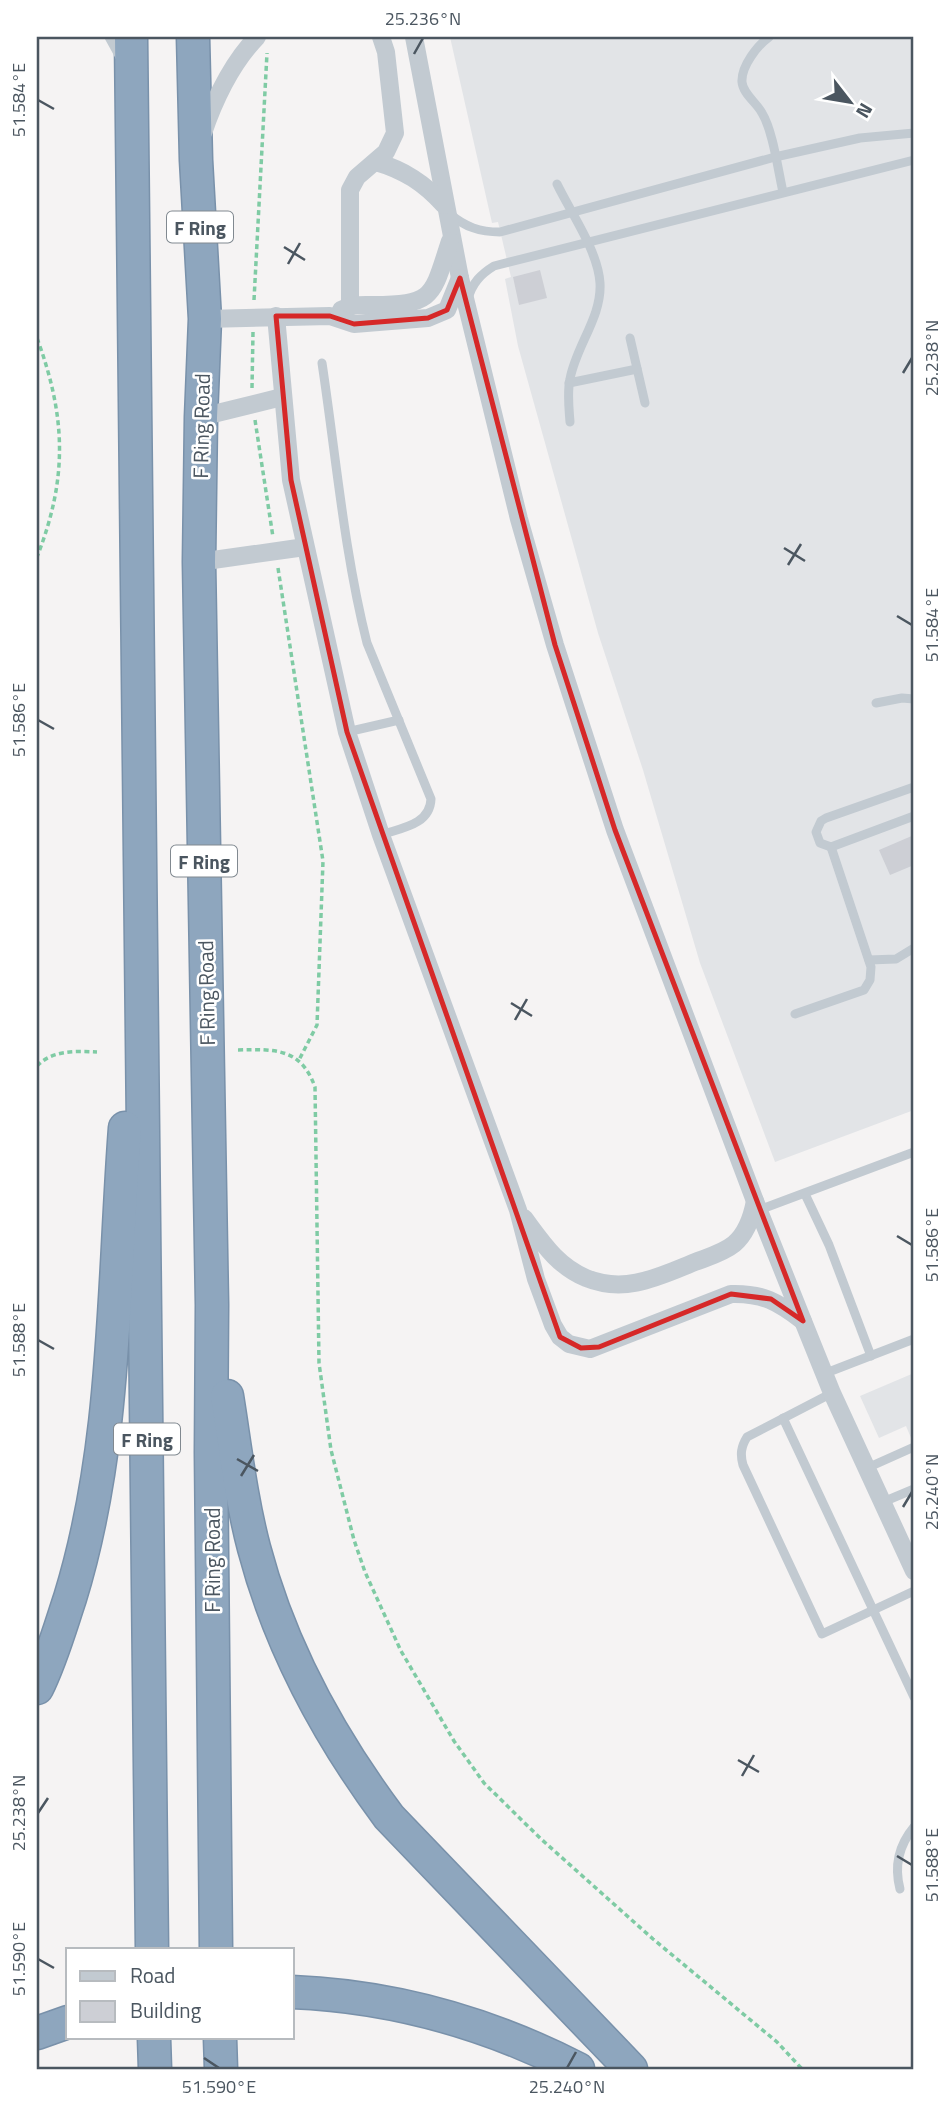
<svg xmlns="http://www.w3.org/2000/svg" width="951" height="2106" font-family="'Titillium Web',sans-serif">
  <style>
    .airport { fill: #e2e4e7 }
    .building { fill: #cdcfd5 }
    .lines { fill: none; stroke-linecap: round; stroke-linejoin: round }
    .highway-casing { stroke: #7991aa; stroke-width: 35 }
    .path { stroke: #7fcba4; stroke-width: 3.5; stroke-dasharray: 5 3.5; stroke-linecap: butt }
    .lane { stroke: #c2cad1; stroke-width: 9 }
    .street { stroke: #c2cad1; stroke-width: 18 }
    .highway { stroke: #8ea6be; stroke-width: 32 }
    .marked { fill: none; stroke: #d62828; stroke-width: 5; stroke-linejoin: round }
    .ticks { fill: none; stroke: #4b5660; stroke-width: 2.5 }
    .labels { text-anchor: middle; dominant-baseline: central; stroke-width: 5; stroke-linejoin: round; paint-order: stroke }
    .shield { fill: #fff; stroke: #818990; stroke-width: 2 }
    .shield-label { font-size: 19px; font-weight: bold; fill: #4b5660 }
    .street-label { font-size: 21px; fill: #4b5660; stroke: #fff }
    .neatline { fill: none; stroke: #4b5660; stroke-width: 2.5 }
    .ticks-label { font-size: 18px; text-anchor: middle; fill: #4b5660 }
  </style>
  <rect width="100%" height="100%" fill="#f5f3f3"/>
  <!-- airport -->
  <g class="airport">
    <polygon points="450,37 914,37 914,1110 775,1162 700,963 643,770 598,633 518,346 505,279 511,277 498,222 492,223"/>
    <polygon points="914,1373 914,1445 906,1426 879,1438 860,1396"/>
  </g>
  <!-- building -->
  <g class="building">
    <polygon points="540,270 547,298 519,305 513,277"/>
    <polygon points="914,835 914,865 890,875 879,850"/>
  </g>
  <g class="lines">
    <!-- highway casing -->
    <g class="highway-casing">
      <g id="highway">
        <polyline points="131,37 152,1950"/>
        <polyline points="193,37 196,160 205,319 201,417 199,562 212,1305 211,1452 216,1950"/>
        <path d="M227 1396C235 1446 241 1499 254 1548 280 1647 328 1735 389 1817L631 2069"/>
        <path d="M37 1688C51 1660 60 1628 70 1598 117 1446 113 1285 125 1128"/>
        <path d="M292 1992C392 1996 490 2024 578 2069"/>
        <polyline points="37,2033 68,2022"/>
        <polyline points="154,2038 155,2069"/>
        <polyline points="220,2038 221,2069"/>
      </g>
    </g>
    <!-- path -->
    <g class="path">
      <polyline points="254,300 267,53"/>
      <path d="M37 338C66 417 68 478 37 557"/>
      <polyline points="252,388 253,332"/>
      <polyline points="255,420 273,537"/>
      <polyline points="278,568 323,861 317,1025 299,1060"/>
      <path d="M238 1050C275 1049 301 1048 315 1087L319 1363 331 1450 354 1540 365 1572 401 1651 454 1741 484 1783 541 1839 653 1939 777 2042 802 2069"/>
      <path d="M37 1066C52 1050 76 1051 97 1052"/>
    </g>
    <!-- lane -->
    <g class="lane">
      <polyline points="109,37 120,57"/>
      <path d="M769 37C758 45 741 66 742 82 743 94 757 103 762 113 773 131 778 170 783 192"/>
      <path d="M557 184C571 213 598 251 600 283 602 317 576 346 570 379 567 393 569 408 570 422"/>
      <path d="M450 214C465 227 480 232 500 232L775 157 860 138 914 133"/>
      <path d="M468 299C472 283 481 274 494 266L914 160"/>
      <polyline points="630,338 645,403"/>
      <path d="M322 363C336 456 344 552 367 643L431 799C430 825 401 828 381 835"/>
      <polyline points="569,383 637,369"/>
      <polyline points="876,703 902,698 914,699"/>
      <polyline points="347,732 399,720"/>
      <polyline points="914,787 826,818 821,821 816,832 820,843 831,847 914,816"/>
      <polyline points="869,960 896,959 914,948"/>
      <polyline points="795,1014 864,990 870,980 871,967 831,847"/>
      <polyline points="805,1194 829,1245 871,1356"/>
      <polyline points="759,1210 914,1152"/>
      <polyline points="826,1373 914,1339"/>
      <path d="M832 1393 747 1437C741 1447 740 1454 743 1465L822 1634 914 1591"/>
      <polyline points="783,1418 914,1697"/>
      <polyline points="867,1468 914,1447"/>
      <polyline points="883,1502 914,1489"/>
      <path d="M900 1889C894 1866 899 1845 914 1827"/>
    </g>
    <!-- street -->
    <g class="street">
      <polyline points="414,37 460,278 519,519 555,645 615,830 755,1201 803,1321 832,1393 914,1571"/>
      <path d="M203 133C215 98 232 63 257 37"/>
      <path d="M376 162C404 170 424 183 444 205"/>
      <polyline points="350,305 350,190 357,177 386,152 395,133 386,52 381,37"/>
      <path d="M341 310C352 304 360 305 373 305 435 305 432 296 450 241"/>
      <path d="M276 316 291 480 347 732 381 835 518 1210 536 1279 553 1325 560 1337 569 1344 590 1349 731 1294C763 1293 778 1302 803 1321"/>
      <polyline points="205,319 330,316 354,324 428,318 447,310 460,278"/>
      <polyline points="201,417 282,397"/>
      <polyline points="199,562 305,547"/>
      <path d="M524 1218C542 1242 557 1266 586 1278 625 1294 658 1277 695 1262 708 1257 723 1253 734 1244 747 1233 752 1217 755 1201"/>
    </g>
    <!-- highway -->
    <use href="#highway" class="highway"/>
  </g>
  <!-- marked area -->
  <path class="marked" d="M460 278 555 645 615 830 803 1321 771 1299 731 1294 599 1347 581 1348 560 1337 347 732 291 480 276 316H330L354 324 428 318 447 310Z"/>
  <!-- ticks -->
  <path class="ticks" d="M414 54 423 38M38 100 54 109M284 247 305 260M288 264 300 243M903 373 912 358M784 548 805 561M788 565 801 544M897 616 912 625M38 720 54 729M511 1003 532 1016M515 1020 527 999M897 1236 912 1245M38 1340 54 1349M237 1459 258 1471M241 1476 254 1455M903 1507 912 1492M738 1760 759 1772M742 1776 754 1755M38 1813 48 1798M897 1856 912 1865M38 1959 54 1968M204 2058 219 2068M567 2068 576 2052"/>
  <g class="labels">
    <!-- shield labels -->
    <g class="shield">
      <rect x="167" y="211.5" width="66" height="31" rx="5"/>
      <rect x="171" y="845.5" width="66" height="31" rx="5"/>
      <rect x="114" y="1423.5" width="66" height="31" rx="5"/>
    </g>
    <g class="shield-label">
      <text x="200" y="227">F Ring</text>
      <text x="204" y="861">F Ring</text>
      <text x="147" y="1439">F Ring</text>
    </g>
    <!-- street labels -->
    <g class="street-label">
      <text transform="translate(201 426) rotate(-89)">F Ring Road</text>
      <text transform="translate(206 993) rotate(-91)">F Ring Road</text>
      <text transform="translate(212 1560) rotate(-90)">F Ring Road</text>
    </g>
  </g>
  <!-- border -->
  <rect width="951" height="2106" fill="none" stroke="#ffffff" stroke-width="77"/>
  <!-- legend -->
  <rect x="66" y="1948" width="228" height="91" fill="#ffffff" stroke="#b7bbbf" stroke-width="2"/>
  <rect x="80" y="1971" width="35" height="10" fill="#c2cad1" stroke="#b7bbbf" stroke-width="2"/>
  <text x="130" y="1983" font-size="21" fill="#4b5660">Road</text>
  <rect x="80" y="2001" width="35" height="21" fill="#cdcfd5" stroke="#b7bbbf" stroke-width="2"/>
  <text x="130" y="2018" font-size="21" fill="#4b5660">Building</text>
  <!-- north arrow -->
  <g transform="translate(850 102) rotate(121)" stroke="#ffffff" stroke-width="5" paint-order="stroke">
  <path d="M0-5L12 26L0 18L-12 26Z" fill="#4b5660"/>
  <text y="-10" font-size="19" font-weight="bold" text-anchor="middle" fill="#4b5660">N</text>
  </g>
  <rect x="38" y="38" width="874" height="2030" class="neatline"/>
  <g class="ticks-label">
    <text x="423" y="25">25.236°N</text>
    <text transform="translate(19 100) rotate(-90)" y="6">51.584°E</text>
    <text transform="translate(932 358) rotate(-90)" y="6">25.238°N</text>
    <text transform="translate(932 625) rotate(-90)" y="6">51.584°E</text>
    <text transform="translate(19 720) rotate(-90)" y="6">51.586°E</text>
    <text transform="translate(932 1245) rotate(-90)" y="6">51.586°E</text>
    <text transform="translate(19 1340) rotate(-90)" y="6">51.588°E</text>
    <text transform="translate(932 1492) rotate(-90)" y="6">25.240°N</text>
    <text transform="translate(19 1813) rotate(-90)" y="6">25.238°N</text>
    <text transform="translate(932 1865) rotate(-90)" y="6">51.588°E</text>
    <text transform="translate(19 1959) rotate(-90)" y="6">51.590°E</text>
    <text x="219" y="2093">51.590°E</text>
    <text x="567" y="2093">25.240°N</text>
  </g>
</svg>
